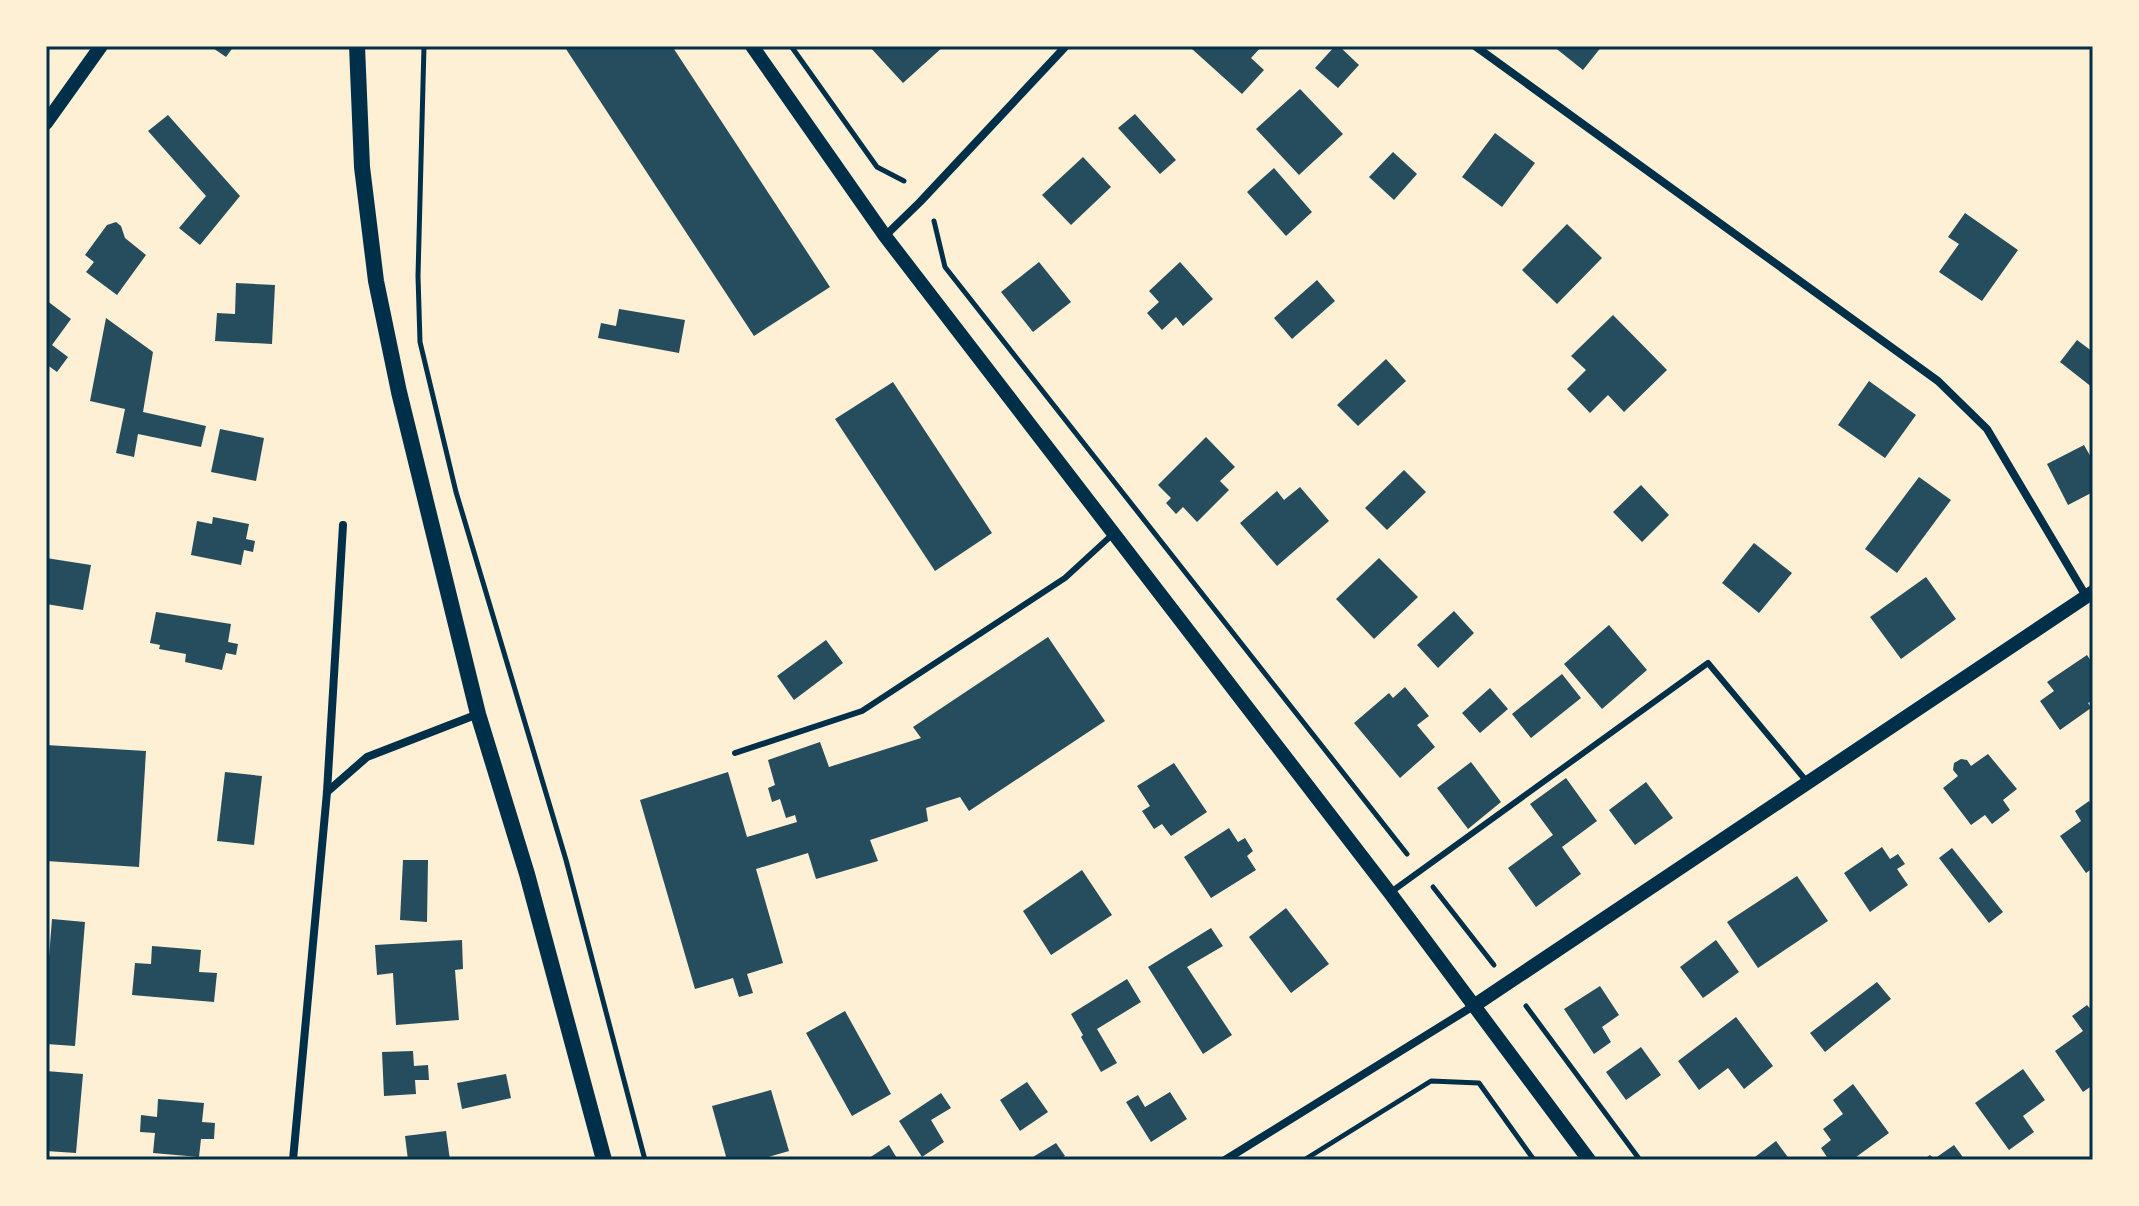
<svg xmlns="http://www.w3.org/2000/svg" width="2139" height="1206" font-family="Mulish,sans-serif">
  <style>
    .building { fill: #264d5e }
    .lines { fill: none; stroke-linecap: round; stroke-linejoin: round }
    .path { stroke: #003049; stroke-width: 5 }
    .service { stroke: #003049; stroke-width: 6 }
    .minor { stroke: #003049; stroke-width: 8 }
    .tertiary { stroke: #003049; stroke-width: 14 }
    .secondary { stroke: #003049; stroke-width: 16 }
    .neatline { fill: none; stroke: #003049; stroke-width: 3 }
  </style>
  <rect width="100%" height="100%" fill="#fdf0d5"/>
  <!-- building -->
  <g class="building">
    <polygon points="210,46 234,46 226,57"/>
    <polygon points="564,46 672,46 830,287 754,336"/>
    <polygon points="869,46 944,46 903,83"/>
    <polygon points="1194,46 1262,46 1251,58 1264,70 1242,94 1192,49"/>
    <polygon points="1335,46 1339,46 1359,65 1338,88 1315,68"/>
    <polygon points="1553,46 1602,46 1583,70"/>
    <polygon points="1300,89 1343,134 1299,175 1256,129"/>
    <polygon points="1135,114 1176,160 1160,174 1118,128"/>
    <polygon points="168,115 240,196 200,245 179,228 206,196 148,131"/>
    <polygon points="1495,133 1535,163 1502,207 1462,177"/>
    <polygon points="1393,152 1417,174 1394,200 1369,177"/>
    <polygon points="1083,157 1111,187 1071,225 1042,195"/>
    <polygon points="1274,168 1312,212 1286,236 1247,192"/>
    <polygon points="1965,213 2018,250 1982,301 1939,272 1959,244 1948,237"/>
    <polygon points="116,222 121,226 125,238 146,255 117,295 86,272 94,262 85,255 107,225"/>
    <polygon points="1567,224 1602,258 1557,304 1522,270"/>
    <polygon points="1039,262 1071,302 1033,332 1001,292"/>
    <polygon points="1180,262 1213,299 1183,326 1176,317 1162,330 1147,313 1159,302 1149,291"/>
    <polygon points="1317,280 1335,301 1292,339 1274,318"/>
    <polygon points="236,283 275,285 272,344 215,341 217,313 235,314"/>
    <polygon points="46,300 71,319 52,345 68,357 57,372 46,364"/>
    <polygon points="619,309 685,320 679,353 598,338 601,323 616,326"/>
    <polygon points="1613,315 1667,370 1624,412 1608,395 1590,413 1567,389 1586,370 1571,356"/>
    <polygon points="106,318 153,352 143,412 206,426 201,447 138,434 134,457 116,453 125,409 90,401"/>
    <polygon points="2077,340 2093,352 2093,388 2060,362"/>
    <polygon points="1386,359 1406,381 1358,426 1337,405"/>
    <polygon points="1869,381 1916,415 1885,458 1838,425"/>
    <polygon points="893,382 992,533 935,571 835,419"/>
    <polygon points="220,429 264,438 256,481 211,472"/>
    <polygon points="1206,437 1235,467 1220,481 1229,490 1197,522 1183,507 1176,514 1166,503 1171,498 1158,485"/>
    <polygon points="2084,445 2093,461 2093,492 2068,505 2047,464"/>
    <polygon points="1404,470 1426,492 1387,530 1365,508"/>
    <polygon points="1919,477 1951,500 1897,573 1865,549"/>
    <polygon points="1641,485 1669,515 1642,542 1613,512"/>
    <polygon points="1300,487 1329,521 1277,566 1240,523 1277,491 1284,500"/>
    <polygon points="213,517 249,524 246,539 255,541 253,552 244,550 241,565 191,555 197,521 212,524"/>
    <polygon points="1754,543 1792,573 1759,613 1722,583"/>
    <polygon points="46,558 91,565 83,610 46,604"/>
    <polygon points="1379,558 1418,597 1374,639 1336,599"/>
    <polygon points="1926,577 1956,619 1901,659 1870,617"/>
    <polygon points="1454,611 1474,633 1438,668 1417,645"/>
    <polygon points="156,612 231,624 228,642 238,644 236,655 226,653 222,670 185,662 186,654 159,649 160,645 150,643"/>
    <polygon points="1609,625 1647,670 1602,709 1564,664"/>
    <polygon points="1048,637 1105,721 969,811 960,797 926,808 928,821 870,840 878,861 816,879 808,853 756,869 783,963 747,974 753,993 739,997 733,978 695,989 640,800 728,772 747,837 797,822 795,815 786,818 780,799 772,802 768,788 775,785 768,760 820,742 829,767 921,738 913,727"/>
    <polygon points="826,640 843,663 794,700 777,676"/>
    <polygon points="2087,655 2093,664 2093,700 2088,703 2091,708 2060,730 2040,701 2054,691 2047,682"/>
    <polygon points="1562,674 1581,698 1531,738 1512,714"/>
    <polygon points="1405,687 1429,716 1417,725 1435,747 1400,778 1354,723 1389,693 1393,698"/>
    <polygon points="1490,688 1508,709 1480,733 1462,713"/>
    <polygon points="46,745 146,751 139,867 46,861"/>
    <polygon points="1988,754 2017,789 2003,800 2010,810 1992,824 1985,815 1971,825 1943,788 1958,776 1953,770 1954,763 1961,759 1967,760 1971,766"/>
    <polygon points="1471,762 1501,802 1468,829 1437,788"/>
    <polygon points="1174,763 1207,812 1171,836 1162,824 1154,829 1142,811 1150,806 1137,786"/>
    <polygon points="225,772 262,776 254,845 217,841"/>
    <polygon points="1566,778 1597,821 1562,847 1581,874 1536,907 1508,868 1553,835 1530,804"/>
    <polygon points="1646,782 1673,818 1635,845 1609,810"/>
    <polygon points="2089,801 2093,807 2093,868 2086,873 2060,836 2081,821 2075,811"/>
    <polygon points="1229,828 1238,842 1245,838 1253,851 1247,856 1256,870 1211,898 1184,857"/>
    <polygon points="1882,847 1890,859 1898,854 1905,864 1897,869 1908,885 1870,912 1844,873"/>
    <polygon points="1952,848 2003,912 1989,923 1939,858"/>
    <polygon points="403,860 428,860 427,922 400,920"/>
    <polygon points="1082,870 1112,915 1051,955 1023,911"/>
    <polygon points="1797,876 1828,921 1758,968 1727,922"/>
    <polygon points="1286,908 1329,964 1291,993 1249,937"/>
    <polygon points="52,919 85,922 75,1046 46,1044 46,995"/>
    <polygon points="1211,928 1223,946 1187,967 1232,1035 1203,1054 1148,967"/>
    <polygon points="462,940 463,969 455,970 459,1020 396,1025 393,973 377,975 375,945"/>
    <polygon points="1716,940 1739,972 1703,998 1680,967"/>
    <polygon points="152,946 201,950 199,972 217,973 214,1002 132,995 135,963 151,964"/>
    <polygon points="1127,979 1141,1002 1097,1029 1117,1063 1101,1072 1081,1037 1083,1035 1071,1014"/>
    <polygon points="1877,982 1891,999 1825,1052 1810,1033"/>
    <polygon points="1600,986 1619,1015 1602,1027 1611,1042 1594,1054 1564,1009"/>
    <polygon points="2087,1005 2093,1012 2093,1085 2083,1092 2055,1051 2083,1031 2072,1016"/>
    <polygon points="845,1011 891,1094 852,1116 806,1033"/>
    <polygon points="1736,1017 1773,1066 1744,1089 1728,1068 1699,1090 1678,1061"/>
    <polygon points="1641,1047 1661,1075 1626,1100 1606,1072"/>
    <polygon points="413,1051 414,1066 428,1065 429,1080 415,1080 416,1094 384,1096 382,1052"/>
    <polygon points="2023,1069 2045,1100 2023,1116 2034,1132 2009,1150 1975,1103"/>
    <polygon points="46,1071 83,1074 76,1153 46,1151"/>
    <polygon points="506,1074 511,1098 462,1109 457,1083"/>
    <polygon points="1027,1082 1048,1112 1020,1131 1000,1100"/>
    <polygon points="1853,1084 1889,1133 1852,1160 1829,1160 1821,1148 1831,1140 1823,1129 1843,1114 1833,1100"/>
    <polygon points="771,1090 789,1151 758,1160 727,1160 712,1106"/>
    <polygon points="1170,1092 1187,1119 1151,1142 1126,1102 1138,1095 1145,1107"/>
    <polygon points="941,1093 951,1108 931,1120 944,1142 922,1157 899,1121"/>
    <polygon points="158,1099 204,1103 202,1122 215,1123 214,1139 201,1139 199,1157 153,1153 155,1133 140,1132 141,1115 157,1117"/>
    <polygon points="446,1131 450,1160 408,1160 405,1136"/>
    <polygon points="1776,1141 1790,1160 1751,1160"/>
    <polygon points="1056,1143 1065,1156 1059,1160 1028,1160"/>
    <polygon points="889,1145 898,1160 866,1160"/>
    <polygon points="1954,1145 1965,1160 1923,1160 1930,1155 1934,1159"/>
  </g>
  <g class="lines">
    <!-- path -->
    <g class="path">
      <polyline points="424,46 418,276 420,342 456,492 566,860 645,1160"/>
      <polyline points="791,46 877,167 904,181"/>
      <polyline points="934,221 945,267 1407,854"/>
      <polyline points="1433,887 1494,965"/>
      <polyline points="1526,1006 1640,1160"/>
      <polyline points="1304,1160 1431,1081 1479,1083 1534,1160"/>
    </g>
    <!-- service -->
    <g class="service">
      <polyline points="735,753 862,711 1065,578 1113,534"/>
      <polyline points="1391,892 1708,663 1808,783"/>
    </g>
    <!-- minor -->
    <g class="minor">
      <polyline points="1475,46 1938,381 1987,429 2086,596"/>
      <polyline points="885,236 920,202 1066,46"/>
      <polyline points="327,792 367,757 478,714"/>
      <polyline points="293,1160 327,792 343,525"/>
      <polyline points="1225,1160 1475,1005"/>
    </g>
    <!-- tertiary -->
    <g class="tertiary">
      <polyline points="752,46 885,236 1390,893 1589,1160"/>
      <polyline points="46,123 101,46"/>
      <polyline points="1475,1005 2093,592"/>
    </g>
    <!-- secondary -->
    <polyline class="secondary" points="357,46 362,167 376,281 399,392 478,714 527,874 604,1160"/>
  </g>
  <!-- border -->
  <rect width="2139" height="1206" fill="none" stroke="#fdf0d5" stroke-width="96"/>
  <rect x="48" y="48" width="2043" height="1110" class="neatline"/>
</svg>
